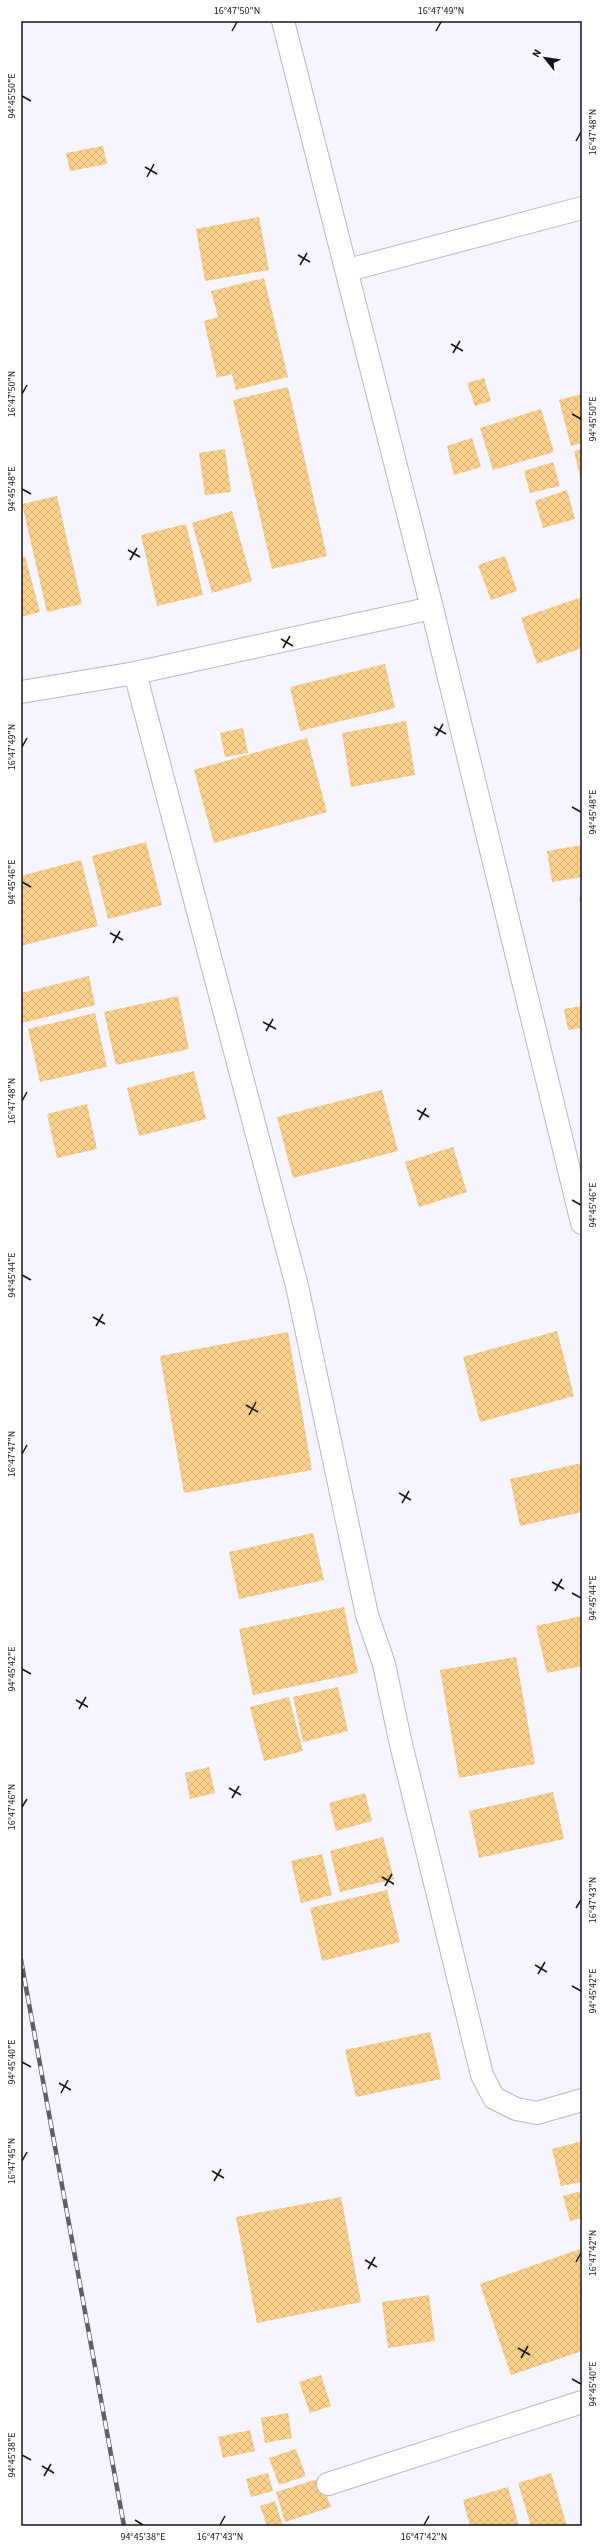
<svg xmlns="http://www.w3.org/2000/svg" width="603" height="2547" font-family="'Source Sans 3',sans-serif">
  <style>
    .building { fill: url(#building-cross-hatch) }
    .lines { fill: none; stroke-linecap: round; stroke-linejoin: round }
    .minor-casing { stroke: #b9b6c9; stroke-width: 24 }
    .minor { stroke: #fff; stroke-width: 22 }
    .rail-casing { stroke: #605e66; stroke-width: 4.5 }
    .rail { stroke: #fff; stroke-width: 3; stroke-dasharray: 9; stroke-linecap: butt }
    .ticks { fill: none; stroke: #14131a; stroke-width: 1.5 }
    .neatline { fill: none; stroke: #14131a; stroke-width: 1.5 }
    .ticks-label { font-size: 10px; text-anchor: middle; fill: #14131a }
  </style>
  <defs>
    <pattern id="building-cross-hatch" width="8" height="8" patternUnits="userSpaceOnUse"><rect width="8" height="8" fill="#f9d08c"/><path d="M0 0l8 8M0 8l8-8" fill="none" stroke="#d5b278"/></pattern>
  </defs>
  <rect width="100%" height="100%" fill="#f6f4fd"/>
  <!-- building -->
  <g class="building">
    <polygon points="103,146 107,164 70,171 66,153"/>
    <polygon points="259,217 269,270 205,281 196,229"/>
    <polygon points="264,278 288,377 236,390 232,374 217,378 204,321 218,317 211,291"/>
    <polygon points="484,378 491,401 475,406 467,383"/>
    <polygon points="288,387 327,556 272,569 233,400"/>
    <polygon points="582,394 582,443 571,446 559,400"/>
    <polygon points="541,409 554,452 493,470 480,428"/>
    <polygon points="472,438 481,467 454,475 447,446"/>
    <polygon points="225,449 231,492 205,495 199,453"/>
    <polygon points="582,449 582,481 581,481 574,451"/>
    <polygon points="553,462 560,486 530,493 524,471"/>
    <polygon points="567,490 575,519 543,528 535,501"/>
    <polygon points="57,496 82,604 47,612 22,504"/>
    <polygon points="232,511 252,581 212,593 192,523"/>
    <polygon points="186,524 203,595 157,606 141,535"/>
    <polygon points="25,556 40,612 21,617 21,558"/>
    <polygon points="505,556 517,591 491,600 478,565"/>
    <polygon points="582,597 582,648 537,664 521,618"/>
    <polygon points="385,664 395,708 300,731 290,687"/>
    <polygon points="406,721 415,775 351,787 342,733"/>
    <polygon points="243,728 248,753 225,757 220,733"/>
    <polygon points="307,738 327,812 214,843 194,770"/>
    <polygon points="146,842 162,905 108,919 92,856"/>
    <polygon points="582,845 582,877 552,882 547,851"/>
    <polygon points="81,860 98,926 21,946 21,876"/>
    <polygon points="582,896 582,908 581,908 579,897"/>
    <polygon points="89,976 95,1005 22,1023 21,993"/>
    <polygon points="178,996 189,1049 116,1065 104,1012"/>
    <polygon points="582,1006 582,1028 568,1030 564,1009"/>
    <polygon points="95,1013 107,1067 40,1082 28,1029"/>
    <polygon points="194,1071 206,1119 139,1136 127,1088"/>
    <polygon points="382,1090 398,1151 293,1178 277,1117"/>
    <polygon points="87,1104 97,1149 57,1158 47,1114"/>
    <polygon points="453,1147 467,1192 419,1207 405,1162"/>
    <polygon points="557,1331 574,1396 480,1422 463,1357"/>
    <polygon points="288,1332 312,1470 184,1493 160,1356"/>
    <polygon points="582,1463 582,1512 520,1526 510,1479"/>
    <polygon points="313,1533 324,1580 239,1599 229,1552"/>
    <polygon points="344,1607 358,1673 253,1695 239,1629"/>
    <polygon points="582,1616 582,1666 547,1673 536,1626"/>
    <polygon points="516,1657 535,1764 459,1778 440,1670"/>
    <polygon points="338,1687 348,1731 303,1742 293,1697"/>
    <polygon points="289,1697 303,1751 264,1761 250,1707"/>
    <polygon points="209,1767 215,1793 190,1799 185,1773"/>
    <polygon points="553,1792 564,1839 479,1858 469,1811"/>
    <polygon points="365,1793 372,1821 336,1831 329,1803"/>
    <polygon points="383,1837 394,1879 340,1892 330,1851"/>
    <polygon points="322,1854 332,1895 301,1903 291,1861"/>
    <polygon points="387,1890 400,1942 322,1961 310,1908"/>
    <polygon points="430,2032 441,2079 356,2097 345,2050"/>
    <polygon points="582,2141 582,2182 561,2186 552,2149"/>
    <polygon points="582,2191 582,2218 570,2221 563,2196"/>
    <polygon points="341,2197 361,2302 257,2323 236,2217"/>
    <polygon points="580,2249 582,2351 511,2375 480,2284"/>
    <polygon points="429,2295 435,2341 388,2348 382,2302"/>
    <polygon points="321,2375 331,2406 310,2413 299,2382"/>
    <polygon points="288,2413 292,2438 265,2443 261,2418"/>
    <polygon points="250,2430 255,2451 223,2458 218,2437"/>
    <polygon points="296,2449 306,2476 279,2485 269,2458"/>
    <polygon points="268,2473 273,2491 251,2497 246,2479"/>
    <polygon points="551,2473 567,2526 531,2526 518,2483"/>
    <polygon points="321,2478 331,2507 285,2522 276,2492"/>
    <polygon points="508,2487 519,2526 470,2526 463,2500"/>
    <polygon points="275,2501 283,2526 267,2526 260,2506"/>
  </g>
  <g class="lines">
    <!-- minor casing -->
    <g class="minor-casing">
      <g id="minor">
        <polyline points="283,21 432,608 582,1223"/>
        <polyline points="348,270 582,208"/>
        <polyline points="135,673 297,1286 367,1615 384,1664 400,1740 482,2075 494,2098 516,2109 537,2113 582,2100"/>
        <polyline points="21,692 135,673 432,608"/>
        <polyline points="328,2484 582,2402"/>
      </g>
    </g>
    <!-- minor -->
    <use href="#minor" class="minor"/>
    <!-- rail casing -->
    <g class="rail-casing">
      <polyline id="rail" points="21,1960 124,2526"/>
    </g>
    <!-- rail -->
    <use href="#rail" class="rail"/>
  </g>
  <!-- ticks -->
  <path class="ticks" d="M232 31 237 22M436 31 441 22M22 96 31 101M576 141 581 132M145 167 157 174M147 177 154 164M298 255 310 262M300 265 307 253M451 344 463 351M453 353 460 341M22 394 27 385M572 414 581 419M22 489 31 494M128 550 140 557M130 560 137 548M281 639 293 646M283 648 290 636M434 727 446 734M436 736 443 724M22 747 27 738M572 807 581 812M22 882 31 887M110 933 123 940M113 943 120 931M263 1022 276 1029M266 1031 273 1019M22 1101 27 1092M417 1110 429 1117M419 1120 426 1108M572 1200 581 1205M22 1275 31 1280M93 1317 105 1324M96 1326 103 1314M246 1405 258 1412M249 1415 256 1402M22 1454 27 1445M399 1493 411 1500M402 1503 409 1491M552 1582 564 1589M555 1591 562 1579M572 1593 581 1598M22 1669 31 1674M76 1700 88 1707M79 1709 86 1697M229 1788 241 1795M232 1798 239 1786M22 1807 27 1799M382 1877 394 1884M385 1886 392 1874M576 1908 581 1900M535 1965 547 1972M538 1974 545 1962M572 1986 581 1991M22 2062 31 2067M59 2083 71 2090M61 2093 68 2080M22 2161 27 2152M212 2171 224 2178M214 2181 221 2169M365 2260 377 2267M576 2262 581 2253M368 2269 375 2257M518 2348 530 2355M521 2358 528 2346M572 2379 581 2384M22 2455 31 2460M42 2466 54 2473M44 2476 51 2464M135 2520 143 2525M220 2525 225 2516M424 2525 429 2516"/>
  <!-- border -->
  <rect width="603" height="2547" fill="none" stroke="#ffffff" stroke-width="44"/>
  <!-- north arrow -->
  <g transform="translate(545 58) rotate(300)" stroke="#ffffff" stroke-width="3" paint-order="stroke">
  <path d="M0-3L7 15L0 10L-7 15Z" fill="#14131a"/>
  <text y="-6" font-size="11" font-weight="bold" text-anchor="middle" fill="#14131a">N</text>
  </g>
  <rect x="22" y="22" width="559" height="2503" class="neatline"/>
  <g class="ticks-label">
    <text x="237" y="14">16°47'50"N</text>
    <text x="441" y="14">16°47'49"N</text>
    <text transform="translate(11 96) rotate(-90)" y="4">94°45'50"E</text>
    <text transform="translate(592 132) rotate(-90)" y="4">16°47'48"N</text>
    <text transform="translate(11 394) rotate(-90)" y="4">16°47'50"N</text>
    <text transform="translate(592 419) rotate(-90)" y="4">94°45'50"E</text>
    <text transform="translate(11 489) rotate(-90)" y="4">94°45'48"E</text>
    <text transform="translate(11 747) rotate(-90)" y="4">16°47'49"N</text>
    <text transform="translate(592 812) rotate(-90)" y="4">94°45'48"E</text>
    <text transform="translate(11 882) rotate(-90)" y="4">94°45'46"E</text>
    <text transform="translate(11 1101) rotate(-90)" y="4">16°47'48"N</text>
    <text transform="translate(592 1205) rotate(-90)" y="4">94°45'46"E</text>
    <text transform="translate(11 1275) rotate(-90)" y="4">94°45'44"E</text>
    <text transform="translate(11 1454) rotate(-90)" y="4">16°47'47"N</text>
    <text transform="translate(592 1598) rotate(-90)" y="4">94°45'44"E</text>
    <text transform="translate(11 1669) rotate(-90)" y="4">94°45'42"E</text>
    <text transform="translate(11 1807) rotate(-90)" y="4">16°47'46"N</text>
    <text transform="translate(592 1900) rotate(-90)" y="4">16°47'43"N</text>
    <text transform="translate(592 1991) rotate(-90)" y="4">94°45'42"E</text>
    <text transform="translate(11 2062) rotate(-90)" y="4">94°45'40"E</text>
    <text transform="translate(11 2161) rotate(-90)" y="4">16°47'45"N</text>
    <text transform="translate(592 2253) rotate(-90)" y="4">16°47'42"N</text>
    <text transform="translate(592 2384) rotate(-90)" y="4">94°45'40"E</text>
    <text transform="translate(11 2455) rotate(-90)" y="4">94°45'38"E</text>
    <text x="143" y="2540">94°45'38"E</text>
    <text x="220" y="2540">16°47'43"N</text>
    <text x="424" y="2540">16°47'42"N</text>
  </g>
</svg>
